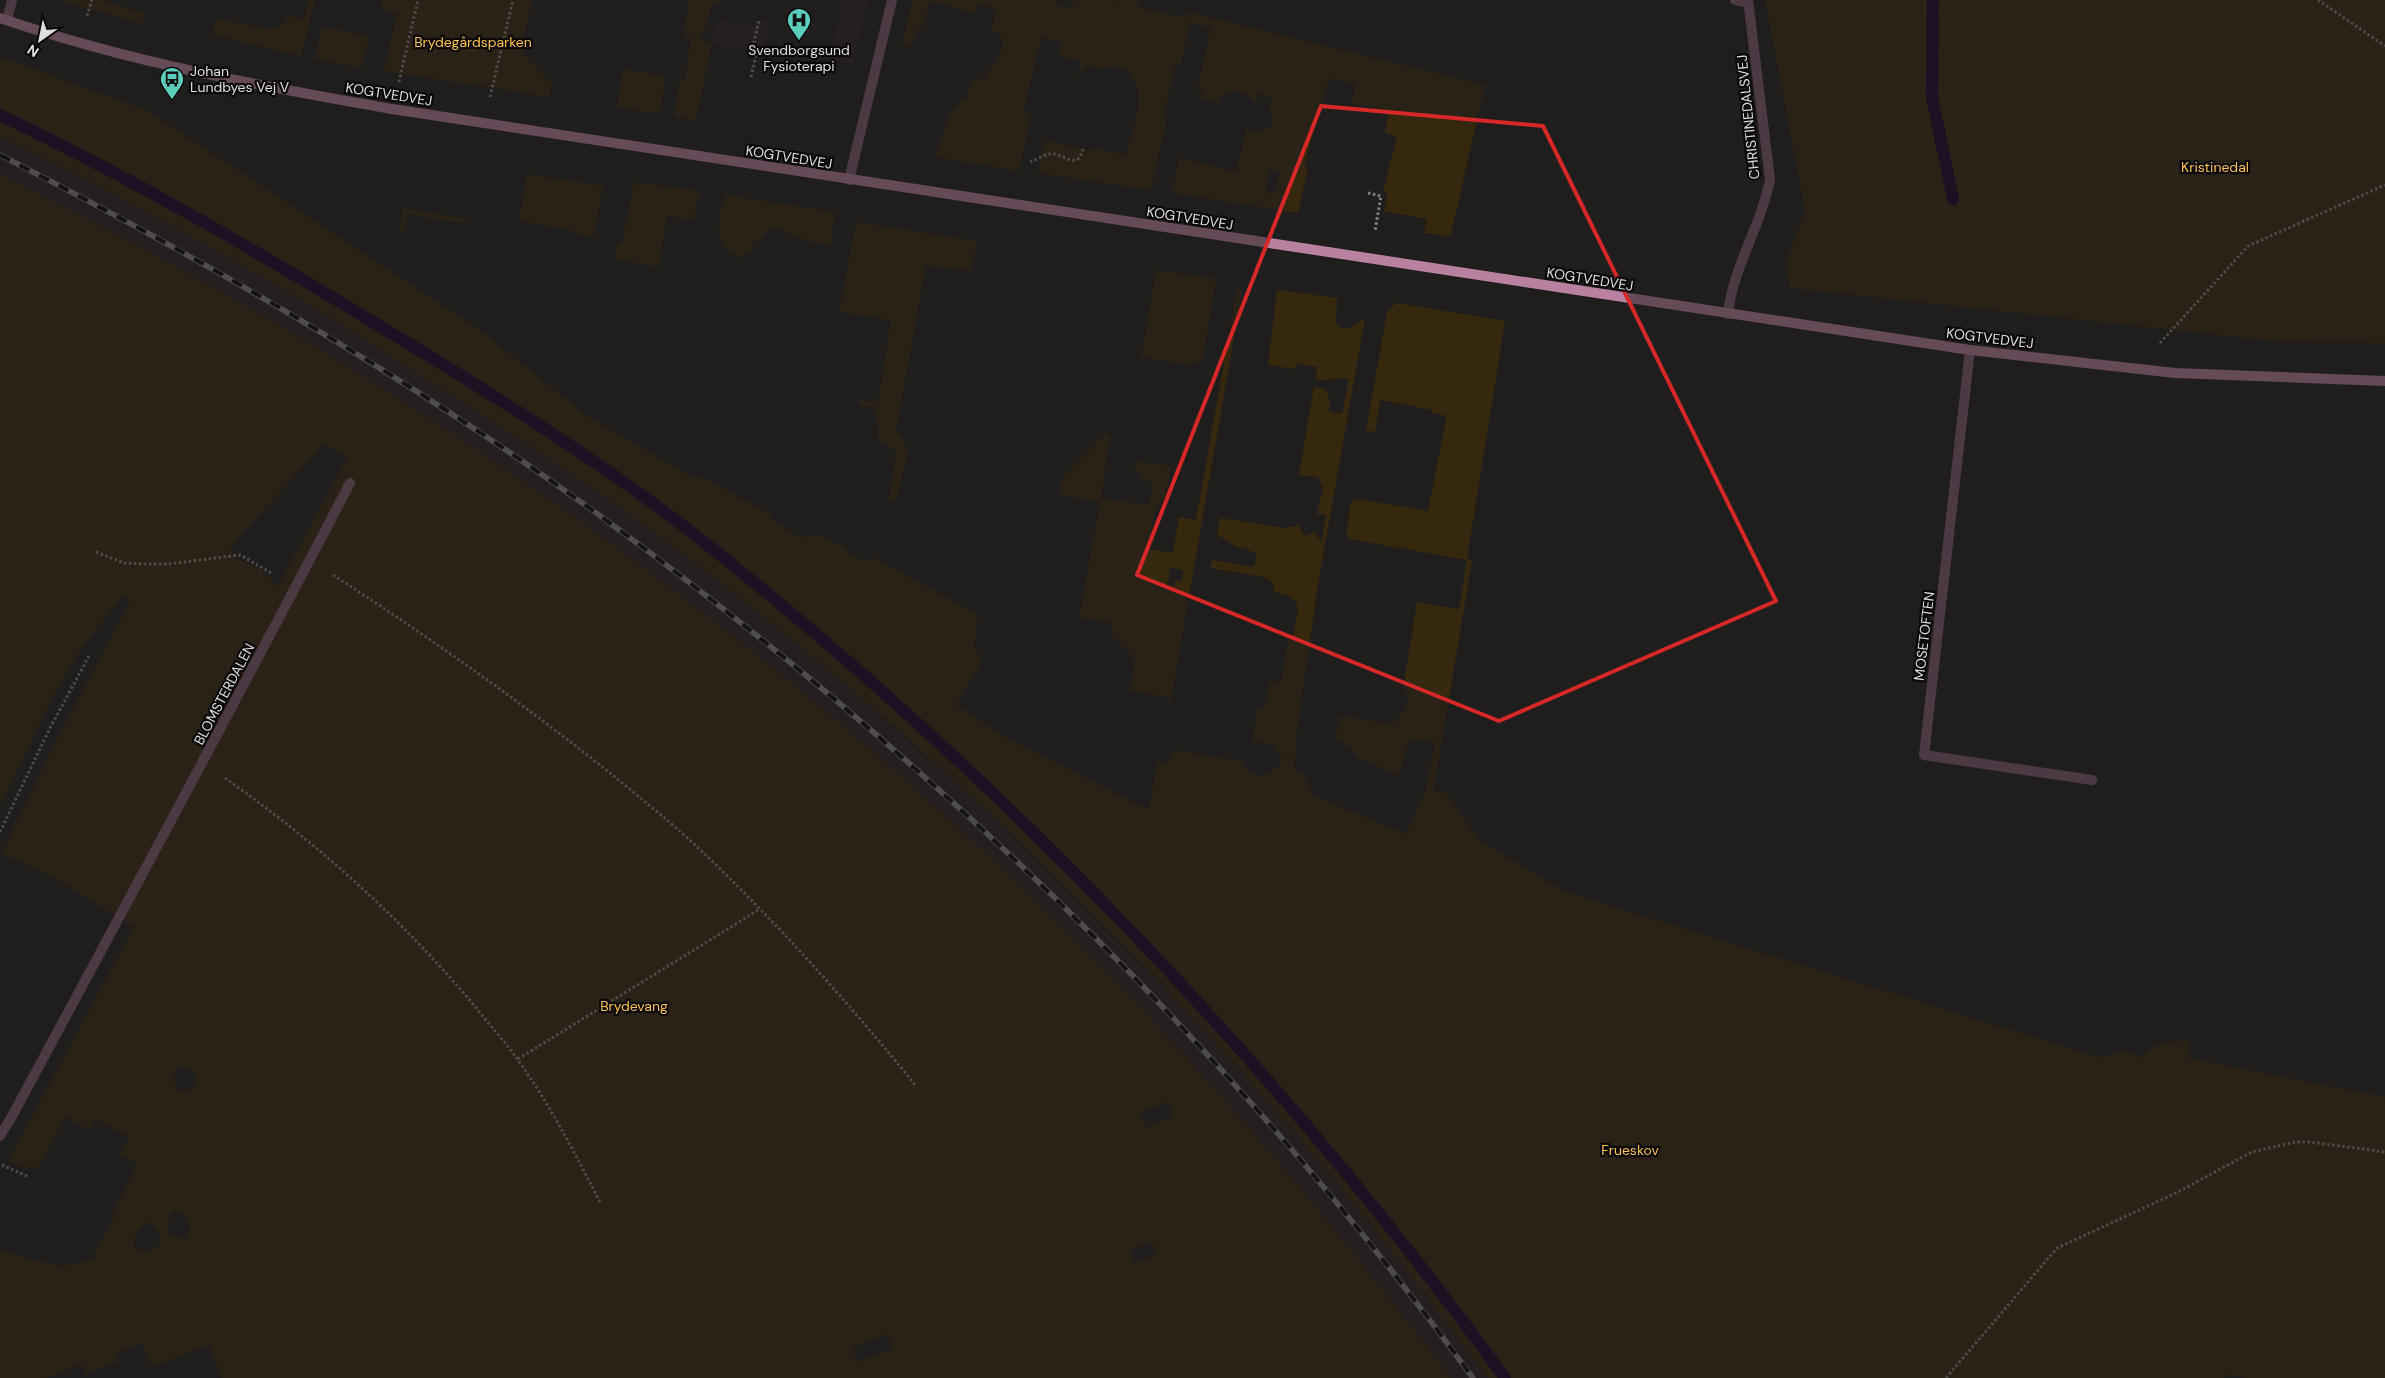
<svg xmlns="http://www.w3.org/2000/svg" width="2385" height="1378" font-family="'DM Sans',sans-serif">
  <style>
    .built { fill: #2d2323 }
    .green { fill: #36280e; fill-rule: evenodd }
    .lines { fill: none; stroke-linecap: round; stroke-linejoin: round }
    .stream { stroke: #1a002a; stroke-width: 12 }
    .path { stroke: #848181; stroke-width: 3; stroke-dasharray: 2.5 2.5; stroke-linecap: butt }
    .lane { stroke: #7f5d71; stroke-width: 10 }
    .street { stroke: #7f5d71; stroke-width: 10 }
    .secondary { stroke: #b881a0; stroke-width: 10 }
    .rail-casing { stroke: #888585; stroke-width: 5.5 }
    .rail { stroke: #090707; stroke-width: 4; stroke-dasharray: 11; stroke-linecap: butt }
    .marked { fill: none; stroke: #d62828; stroke-width: 4; stroke-linejoin: round }
    .labels { text-anchor: middle; dominant-baseline: central; stroke-width: 4.5; stroke-linejoin: round; paint-order: stroke }
    .park-label { font-size: 14px; fill: #fec44c; stroke: #090707 }
    .poi-label { font-size: 14px; fill: #e0dede; stroke: #090707 }
    .street-label { font-size: 14px; fill: #e0dede; stroke: #090707 }
  </style>
  <rect width="100%" height="100%" fill="#201d1d"/>
  <!-- built -->
  <g class="built">
    <polygon points="843,0 868,0 852,65 830,59"/>
    <polygon points="718,19 753,27 756,19 769,22 761,55 712,43"/>
    <polygon points="0,137 135,206 239,263 377,346 565,469 630,514 690,559 820,664 990,815 1175,1000 1255,1088 1332,1178 1408,1271 1488,1378 1451,1378 1378,1283 1258,1141 1176,1047 1111,977 972,843 815,703 666,585 544,497 425,416 313,346 183,270 0,175"/>
  </g>
  <!-- green -->
  <g class="green">
    <polygon points="58,0 103,0 146,14 144,24"/>
    <polygon points="309,0 315,0 301,56 212,35 216,19 272,29 281,26 289,16 304,19"/>
    <polygon points="382,0 532,0 521,51 552,84 550,97 384,71 397,13 381,9"/>
    <polygon points="689,0 722,0 721,3 712,3 706,27 699,40 712,43 696,120 674,117 680,78 685,79 691,37 684,36"/>
    <path d="M913 0H1057L1056 7 1063 5 1069 8 1073 6 1074 0H1111L1113 5 1115 0H1138L1137 7 1186 18 1188 12 1485 85 1451 234 1448 236 1424 233 1427 219 1384 211 1388 194 1383 192 1397 136 1385 133 1389 113 1370 108 1371 106 1367 104 1365 107 1351 103 1356 84 1329 78 1304 166 1308 167 1298 213 1172 193 1179 157 1236 172 1247 128 1257 134 1265 128H1271L1273 123 1269 107 1272 97 1259 93 1256 104C1247 92 1234 87 1221 96L1218 103 1202 99 1203 92 1197 91 1211 27 1190 23 1181 64 1176 63 1163 116 1167 118 1151 190 1038 173 1045 140 1093 151 1094 148 1125 155C1133 128 1154 81 1119 66L1101 69 1096 66H1088L1077 77 1081 61 1059 56 1062 42 1041 38 1023 112 1031 115 1019 171 935 157 950 113 963 99 966 100C968 87 970 76 985 79 991 61 1005 60 1002 37L996 32 991 31 996 8 978 4 976 13 930 1 922 29 917 28 912 47 902 45ZM1272 170 1279 172 1277 191 1272 194 1266 192 1269 171Z"/>
    <polygon points="1765,0 2385,0 2385,343 2283,342 1790,288 1786,264 1805,210"/>
    <polygon points="322,27 369,36 362,68 315,59"/>
    <path d="M0 57 148 111 477 328 587 416 692 477 706 479 770 514 771 518 798 537 822 536 834 544 843 545 852 556 865 561 873 557 975 613 978 620 974 647 981 657V663L956 705 1003 736 1149 810 1157 763 1167 762 1174 750 1242 761 1247 770 1259 777 1271 773 1274 767 1279 768 1282 756 1274 751 1275 745 1252 741 1258 707 1265 708 1270 681 1281 682 1289 635 1293 636C1298 608 1306 599 1274 592L1273 582 1269 581V578L1210 568 1212 560 1254 567 1257 554C1249 549 1240 549 1232 544 1226 541 1225 537 1217 536L1220 518 1285 528 1299 525 1304 536 1315 532 1317 537 1322 540 1326 515 1317 514 1323 489 1318 477 1299 475 1314 387 1325 389 1330 400 1329 411 1342 414 1349 379C1337 377 1328 381 1316 380L1317 367 1296 364 1294 369 1268 365 1277 290 1337 298 1336 323 1341 329 1350 328 1365 318 1317 590 1296 739 1294 770 1302 773 1313 793 1312 795 1406 834 1425 792 1435 742 1412 740 1407 746 1399 776 1357 757 1351 748 1336 738 1340 716 1394 724C1398 715 1419 701 1403 689L1417 602 1459 609 1467 560 1349 539V535L1346 534 1351 502 1355 499 1428 511 1447 416 1432 413 1433 410 1380 400 1375 432 1366 431 1387 312 1396 303 1505 321 1467 559 1472 560 1433 794 1438 791 1444 792 1450 798 1479 840 1566 892 2098 1057H2107L2123 1050 2141 1058C2156 1042 2169 1039 2190 1042L2188 1058 2385 1097V1378H2245L2226 1374 2225 1378H1488C1425 1294 1362 1211 1293 1131 1097 903 875 693 632 516 568 470 502 427 436 385 296 293 151 210 0 137Z"/>
    <polygon points="623,69 665,76 660,114 617,108"/>
    <polygon points="527,174 603,186 594,237 572,233 572,230 519,221"/>
    <path d="M0 175C407 375 795 650 1111 977 1233 1103 1345 1239 1451 1378H222L209 1345 152 1367 142 1343 115 1354 118 1361 86 1374 82 1364 46 1378H0V1249L27 1259 63 1266 94 1260 93 1252 95 1253 115 1216 112 1214 138 1164 120 1155 129 1137 95 1119 90 1130 65 1117 38 1169 30 1165 27 1170 8 1161 134 927 55 878 2 853 57 739 131 600 123 595 80 650 54 694 0 806ZM324 444 348 457 277 588C270 572 250 564 234 558L230 547ZM179 1066 195 1071 196 1087 180 1092 173 1079ZM1168 1102 1174 1116 1146 1128 1140 1112ZM175 1210C186 1216 192 1222 189 1236L185 1239 173 1236 168 1231 170 1214ZM149 1222C158 1228 162 1234 160 1245L147 1253 135 1247C132 1235 139 1227 149 1222ZM1152 1241 1156 1254 1134 1263 1129 1251ZM887 1334 893 1348 857 1362 852 1348Z"/>
    <polygon points="634,182 700,191 693,220 667,216 659,267 615,259 618,243 622,244"/>
    <path d="M725 195 835 212 830 246C821 244 809 241 799 238 782 233 775 217 760 241L751 242 753 253 748 252 745 257C730 260 719 240 719 227 718 217 723 205 725 195Z"/>
    <polygon points="403,208 467,219 466,224 407,214 404,233 399,232"/>
    <polygon points="856,222 977,241 971,271 926,265 896,431 904,441 908,451 896,501 890,501 889,499 896,451 878,440 879,430 874,408 863,406 859,403 859,399 878,402 891,320 839,312"/>
    <polygon points="1156,270 1216,279 1202,363 1192,361 1190,365 1141,357"/>
    <path d="M1239 287 1242 291 1172 694 1167 713 1169 697 1130 691 1135 659 1112 635V623L1079 617 1100 502 1061 495 1059 487 1063 477 1105 434 1110 435 1101 498 1149 505 1153 482 1142 480 1141 475 1134 467V461L1171 466 1166 495 1155 510 1148 549 1173 553 1179 517 1196 520 1237 289ZM1170 568 1183 570 1181 582 1175 580 1174 586 1167 585Z"/>
  </g>
  <g class="lines">
    <!-- stream -->
    <g class="stream">
      <polyline points="1933,0 1932,97 1953,199"/>
      <path d="M0 115C132 178 258 252 383 328 492 394 599 460 699 538 1002 777 1278 1066 1505 1378"/>
    </g>
    <!-- path -->
    <g class="path">
      <polyline points="2318,0 2385,46"/>
      <polyline points="87,16 92,0"/>
      <polyline points="751,77 757,51 754,41 759,20"/>
      <polyline points="399,82 418,0"/>
      <polyline points="490,97 513,0"/>
      <path d="M1030 162C1036 160 1043 155 1049 154 1062 151 1077 173 1083 149"/>
      <polyline points="1368,193 1381,196 1375,231"/>
      <polyline points="2160,343 2248,246 2385,185"/>
      <polyline points="96,552 124,563 146,564 168,564 240,555 273,574"/>
      <path d="M333 575C429 637 521 702 610 773 638 796 667 819 694 844 774 919 847 1001 916 1086"/>
      <path d="M225 778C320 845 404 921 478 1010 491 1027 506 1043 518 1060 550 1105 576 1155 601 1204"/>
      <polyline points="0,832 50,728 89,656"/>
      <polyline points="518,1059 760,909"/>
      <polyline points="2,1165 29,1177"/>
      <polyline points="1946,1378 2057,1248 2176,1193 2252,1152 2295,1142 2310,1142 2385,1152"/>
    </g>
    <!-- lane -->
    <g class="lane">
      <polyline points="1735,0 1748,3"/>
      <path d="M11 1118C125 907 239 696 350 483"/>
    </g>
    <!-- street -->
    <g class="street">
      <polyline points="7,20 12,0"/>
      <polyline points="849,180 892,0"/>
      <path d="M1728 314C1733 266 1761 227 1770 179L1748 0"/>
      <polyline points="1970,350 1924,755 2092,780"/>
      <polyline points="0,1136 11,1118"/>
    </g>
    <!-- secondary -->
    <path class="secondary" d="M0 18C128 62 260 86 392 109L1970 350 2175 373 2385 381"/>
    <!-- rail casing -->
    <g class="rail-casing">
      <path id="rail" d="M0 155C207 261 410 378 599 515 931 757 1230 1045 1473 1378"/>
    </g>
    <!-- rail -->
    <use href="#rail" class="rail"/>
  </g>
  <!-- marked area -->
  <path d="M0 0H2385V1378H0ZM1321 106 1543 126 1776 601 1499 721 1137 575Z" fill="#201d1d" fill-opacity=".55" fill-rule="evenodd"/>
  <path class="marked" d="M1321 106 1543 126 1776 601 1499 721 1137 575Z"/>
  <!-- icons -->
  <defs>
    <g id="hospital-pin" transform="scale(1.25)"><path d="M0 17L-7.5 6A9.5 9.5 0 1 1 7.5 6Z" fill="#5bcebb" stroke="#090707"/><path d="M-5-5h3v3.5h4V-5h3V5h-3V1.5h-4V5h-3Z" fill="#111"/></g>
    <g id="bus-pin" transform="scale(1.25)"><path d="M0 17L-7.5 6A9.5 9.5 0 1 1 7.5 6Z" fill="#5bcebb" stroke="#090707"/><path d="M-5-6H5V4H4V6H2V4H-2V6H-4V4H-5ZM-3.5-4V0h7V-4ZM-3.5 1.2v1.5H-2V1.2ZM2 1.2v1.5H3.5V1.2Z" fill="#111"/></g>
  </defs>
  <g fill-rule="evenodd">
    <use href="#hospital-pin" x="799" y="20"/>
    <use href="#bus-pin" x="172" y="79"/>
  </g>
  <g class="labels">
    <!-- park labels -->
    <g class="park-label">
      <text x="473" y="42">Brydegårdsparken</text>
      <text x="2215" y="167">Kristinedal</text>
      <text x="634" y="1006">Brydevang</text>
      <text x="1630" y="1150">Frueskov</text>
    </g>
    <!-- poi labels -->
    <g class="poi-label">
      <text x="799" y="50">Svendborgsund<tspan x="799" dy="16">Fysioterapi</tspan></text>
      <text x="190" y="71" text-anchor="start">Johan<tspan x="190" dy="16">Lundbyes Vej V</tspan></text>
    </g>
    <!-- street labels -->
    <g class="street-label">
      <text transform="translate(389 94) rotate(9)">KOGTVEDVEJ</text>
      <text transform="translate(1748 117) rotate(-96)">CHRISTINEDALSVEJ</text>
      <text transform="translate(789 157) rotate(9)">KOGTVEDVEJ</text>
      <text transform="translate(1190 218) rotate(9)">KOGTVEDVEJ</text>
      <text transform="translate(1590 279) rotate(9)">KOGTVEDVEJ</text>
      <text transform="translate(1990 338) rotate(7)">KOGTVEDVEJ</text>
      <text transform="translate(1924 636) rotate(-83)">MOSETOFTEN</text>
      <text transform="translate(224 694) rotate(-62)">BLOMSTERDALEN</text>
    </g>
  </g>
  <!-- north arrow -->
  <g transform="translate(40 40) rotate(213)" stroke="#090707" stroke-width="4" paint-order="stroke">
  <path d="M0-4L9 19L0 12L-9 19Z" fill="#e0dede"/>
  <text y="-8" font-size="14" font-weight="bold" text-anchor="middle" fill="#e0dede">N</text>
  </g>
</svg>
